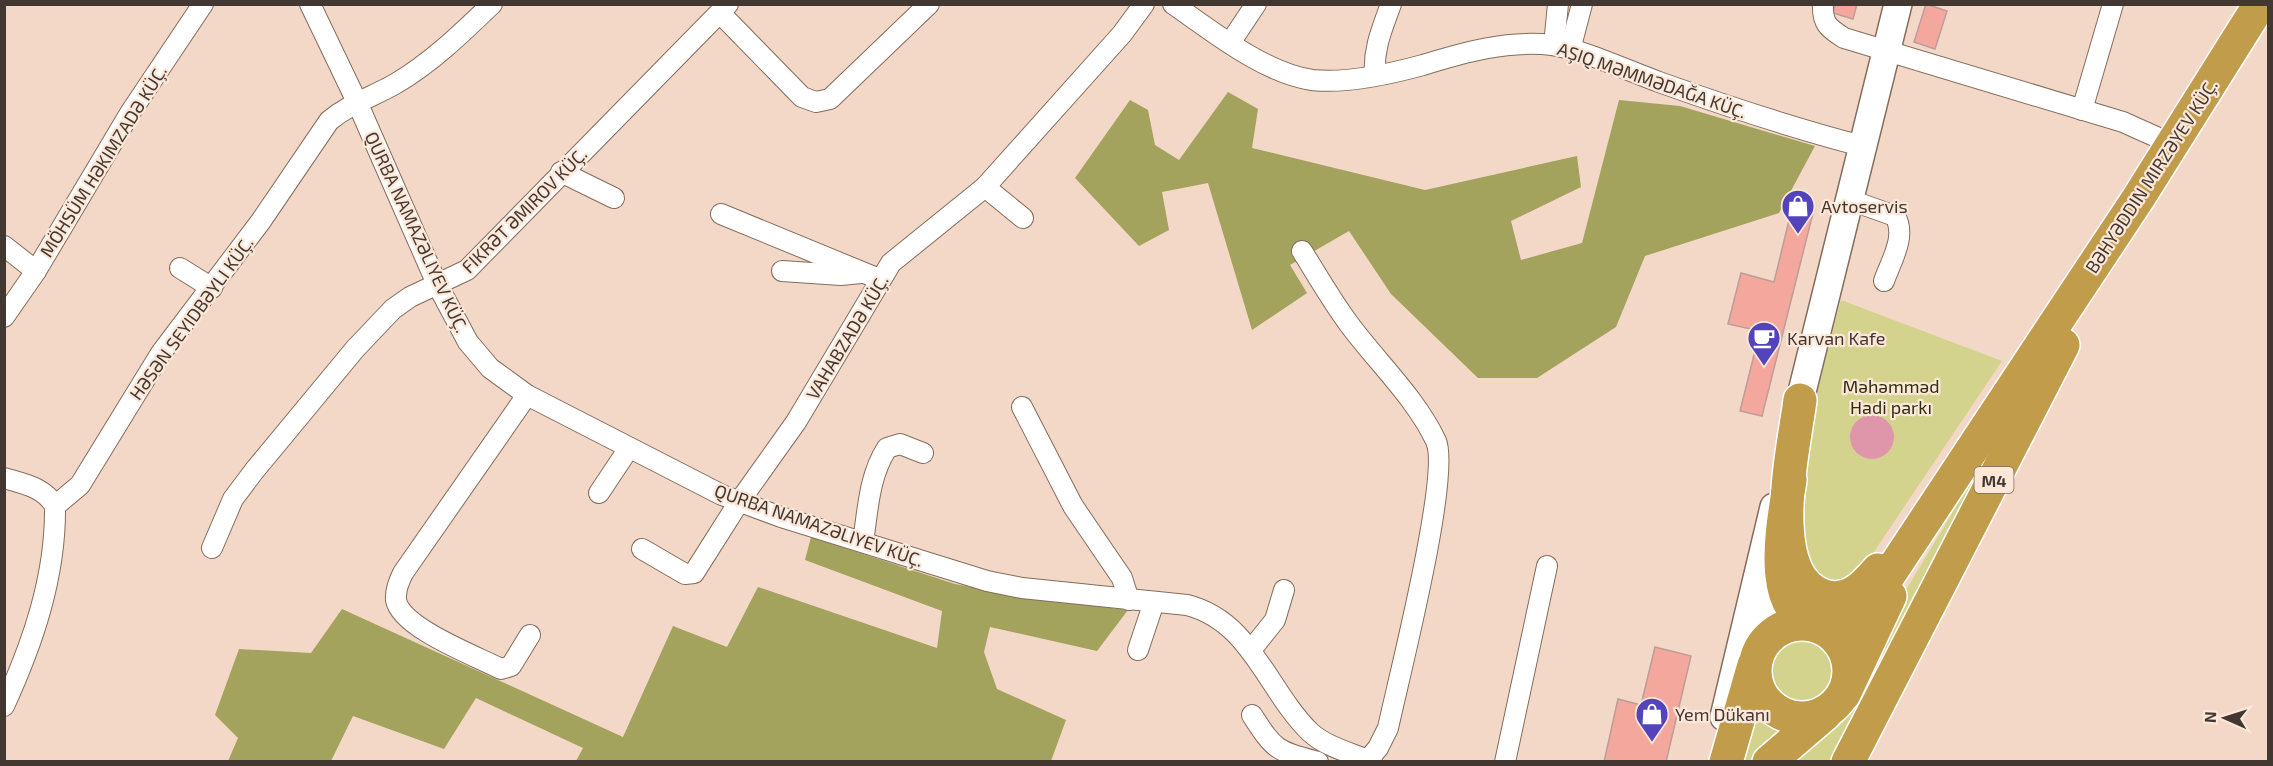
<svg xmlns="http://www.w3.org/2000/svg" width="2273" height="766" font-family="'Exo 2',sans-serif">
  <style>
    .green { fill: #d3d38e }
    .forest { fill: #a4a35d }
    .water { fill: #e096aa }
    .building { fill: #f4a89d; stroke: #bd9d99; stroke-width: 1.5 }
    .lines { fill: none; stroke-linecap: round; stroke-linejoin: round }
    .minor-casing { stroke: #846c5c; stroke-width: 22 }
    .secondary-casing { stroke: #846c5c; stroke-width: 30 }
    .trunk-casing { stroke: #fff; stroke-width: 36 }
    .minor { stroke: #fff; stroke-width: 20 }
    .secondary { stroke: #fff; stroke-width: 27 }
    .trunk { stroke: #c09c4b; stroke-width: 33 }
    .labels { text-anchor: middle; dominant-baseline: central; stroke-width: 4.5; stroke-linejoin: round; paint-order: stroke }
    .shield { fill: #fce7d8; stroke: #7a6c63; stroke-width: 1.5 }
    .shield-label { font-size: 16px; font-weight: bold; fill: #423831 }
    .street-label { font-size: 18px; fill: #423831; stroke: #fce7d8 }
    .poi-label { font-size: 18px; fill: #423831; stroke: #fce7d8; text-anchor: start }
    .park-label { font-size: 18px; fill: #2e2e0e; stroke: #fce7d8 }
  </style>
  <rect width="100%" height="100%" fill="#f3d8c7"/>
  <!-- green -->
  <g class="green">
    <path d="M1841 300 2002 361 1859 574C1840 582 1830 584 1811 577L1798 542 1812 407Z"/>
    <polygon points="2041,365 1837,761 1787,762 1799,750 1838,727 1860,704 1894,610"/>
    <circle cx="1801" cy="671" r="33"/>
    <polygon points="1754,713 1783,730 1757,761 1737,762"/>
  </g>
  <!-- forest -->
  <g class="forest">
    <polygon points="1228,92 1258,109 1252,148 1425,190 1577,156 1581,187 1511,221 1521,260 1582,243 1619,100 1680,106 1815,146 1779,213 1645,256 1616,327 1537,378 1478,378 1391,294 1349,231 1290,265 1307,293 1252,330 1208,183 1162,192 1169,230 1139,246 1075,178 1130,100 1148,110 1155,145 1179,160"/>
    <polygon points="811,537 955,584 1047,600 1128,610 1097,651 990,627 984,652 997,689 1066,720 1051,761 576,761 583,748 476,698 444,749 353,716 331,761 228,761 238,738 215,715 239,649 311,653 342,609 623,737 673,626 727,647 758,587 937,648 942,611 805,560"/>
  </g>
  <!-- water -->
  <circle class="water" cx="1872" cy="437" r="22"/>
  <!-- building -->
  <g class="building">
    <polygon points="1835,4 1857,4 1853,19 1833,13"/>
    <polygon points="1926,4 1947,11 1935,49 1914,42"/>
    <polygon points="1793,204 1814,209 1762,416 1740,411 1760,331 1728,324 1741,273 1774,282"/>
    <polygon points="1655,647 1691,656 1666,762 1604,762 1618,699 1641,705"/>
  </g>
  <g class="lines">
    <!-- minor casing -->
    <g class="minor-casing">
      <g id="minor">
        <path d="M310 4 357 102 437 284 468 342 490 368 527 395 722 495 781 517 987 581 1022 588 1187 605C1251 621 1267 690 1310 732 1326 747 1352 753 1372 762"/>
        <path d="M1173 4C1212 31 1264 73 1312 80 1347 84 1390 74 1423 65 1465 52 1508 40 1552 45 1581 49 1631 72 1659 82 1726 106 1793 128 1862 146"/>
        <path d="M1823 4C1822 23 1828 28 1844 38L2123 122 2172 144"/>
        <polyline points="720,13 802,97 816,102 830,99 929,4"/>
        <polyline points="1230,43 1256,4"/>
        <polyline points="1554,45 1558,4"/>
        <polyline points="1570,50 1582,4"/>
        <path d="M1375 75C1373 49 1382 29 1391 4"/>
        <polyline points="2082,110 2113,4"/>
        <polyline points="561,172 614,198"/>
        <polyline points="985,187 1023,218"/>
        <path d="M1850 200 1895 216C1907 236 1891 261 1884 281"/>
        <polyline points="721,214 879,279"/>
        <polyline points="4,246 36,271"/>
        <path d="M1302 251C1317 275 1332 301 1349 324 1377 362 1415 397 1436 441 1451 475 1398 681 1388 728L1378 748 1366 762"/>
        <polyline points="180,268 212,288"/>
        <polyline points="782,271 841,275 861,273"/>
        <polyline points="4,317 36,271 130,113 203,4"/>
        <path d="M527 395 403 573C399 581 395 590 396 600 401 628 476 656 501 669L511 666 530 635"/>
        <polyline points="1022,407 1073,506 1122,578 1129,600"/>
        <path d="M4 478C24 484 44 487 55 506"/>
        <polyline points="599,493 629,448"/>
        <path d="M863 542C868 509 869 476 887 448L900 444 923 453"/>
        <polyline points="212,548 233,499 254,471 355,349 393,309 410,297 467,270 728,4"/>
        <polyline points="642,549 685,574 694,573 739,502 796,422 891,263 985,187 1122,34 1144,4"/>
        <polyline points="1138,650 1154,602"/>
        <polyline points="1251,650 1275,620 1284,590"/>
        <path d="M4 706C33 643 56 576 55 506L80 485 161 353 261 221 329 121C349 104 372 97 395 84 431 63 462 33 492 4"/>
        <path d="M1252 715C1275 751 1277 751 1318 762"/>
        <polyline points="1505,762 1547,566"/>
      </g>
    </g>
    <!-- secondary casing -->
    <g class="secondary-casing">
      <g id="secondary">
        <polyline points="1795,420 1898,4"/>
        <polyline points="1757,655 1766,622 1769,576"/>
        <polyline points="1724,717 1774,507"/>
      </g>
    </g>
    <!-- trunk casing -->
    <g class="trunk-casing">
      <g id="trunk">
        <path d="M1800 400C1794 448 1763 577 1824 596 1848 604 1864 586 1878 570"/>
        <path d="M1790 480C1784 520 1762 617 1821 626 1849 631 1863 612 1879 590L2139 197 2260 4"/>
        <circle cx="1802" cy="671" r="47"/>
        <polyline points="1844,694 1890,596"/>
        <polyline points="1726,762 1754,665"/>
        <polyline points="1769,762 1825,714"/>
        <polyline points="1848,762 2063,345"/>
      </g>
    </g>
    <!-- minor -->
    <use href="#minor" class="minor"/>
    <!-- secondary -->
    <use href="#secondary" class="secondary"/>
    <!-- trunk -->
    <use href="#trunk" class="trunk"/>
  </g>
  <!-- icons -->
  <defs>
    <g id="shop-pin" transform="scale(1.725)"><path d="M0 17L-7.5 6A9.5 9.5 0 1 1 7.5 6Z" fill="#5344bc" stroke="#fce7d8"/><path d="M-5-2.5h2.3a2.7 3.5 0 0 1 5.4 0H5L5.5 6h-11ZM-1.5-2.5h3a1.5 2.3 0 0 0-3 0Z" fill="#fff"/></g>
    <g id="cafe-pin" transform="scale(1.725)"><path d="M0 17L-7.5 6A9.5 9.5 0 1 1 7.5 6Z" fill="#5344bc" stroke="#fce7d8"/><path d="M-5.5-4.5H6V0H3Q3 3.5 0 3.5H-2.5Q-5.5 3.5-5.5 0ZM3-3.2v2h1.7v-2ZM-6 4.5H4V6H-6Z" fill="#fff"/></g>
  </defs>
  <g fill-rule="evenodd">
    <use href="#shop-pin" x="1798" y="206"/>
    <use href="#cafe-pin" x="1764" y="338"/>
    <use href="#shop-pin" x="1652" y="714"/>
  </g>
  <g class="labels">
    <!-- shield labels -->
    <rect class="shield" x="1974.5" y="467" width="39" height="26" rx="4.5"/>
    <g class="shield-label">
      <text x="1994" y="480">M4</text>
    </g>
    <!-- street labels -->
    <g class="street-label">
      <text transform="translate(1652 80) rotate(19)">AŞIQ MƏMMƏDAĞA KÜÇ.</text>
      <text transform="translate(103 161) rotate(-58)">MÖHSÜM HƏKIMZADƏ KÜÇ.</text>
      <text transform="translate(2151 176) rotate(-57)">BƏHYƏDDIN MIRZƏYEV KÜÇ.</text>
      <text transform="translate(524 210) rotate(-45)">FIKRƏT ƏMIROV KÜÇ.</text>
      <text transform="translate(417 232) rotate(65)">QURBA NAMAZƏLIYEV KÜÇ.</text>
      <text transform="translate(191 318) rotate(-54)">HƏSƏN SEYIDBƏYLI KÜÇ.</text>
      <text transform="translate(847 337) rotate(-59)">VAHABZADƏ KÜÇ.</text>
      <text transform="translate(819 525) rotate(19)">QURBA NAMAZƏLIYEV KÜÇ.</text>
    </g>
    <!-- poi labels -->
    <g class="poi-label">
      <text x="1821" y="206">Avtoservis</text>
      <text x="1787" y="338">Karvan Kafe</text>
      <text x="1675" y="714">Yem Dükanı</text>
    </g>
    <!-- park labels -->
    <g class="park-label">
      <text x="1891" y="386">Məhəmməd<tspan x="1891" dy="21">Hadi parkı</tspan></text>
    </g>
  </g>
  <!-- border -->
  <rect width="2273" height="766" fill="none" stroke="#423831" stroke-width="12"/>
  <!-- north arrow -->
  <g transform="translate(2225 718) rotate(273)" stroke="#fce7d8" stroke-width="4.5" paint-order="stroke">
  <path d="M0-4.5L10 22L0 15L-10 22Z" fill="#423831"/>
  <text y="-9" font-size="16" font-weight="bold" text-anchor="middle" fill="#423831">N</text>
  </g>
</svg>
